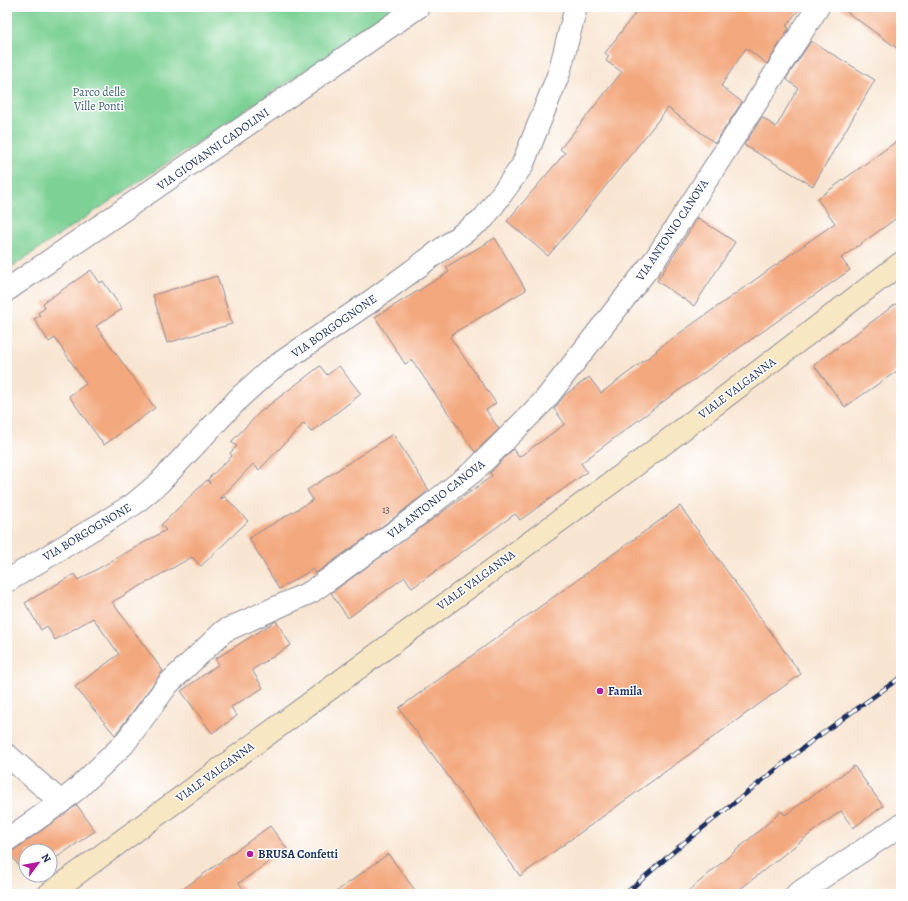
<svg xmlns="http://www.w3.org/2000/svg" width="908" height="901" font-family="Alegreya,serif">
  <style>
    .green { fill: #7dd194; stroke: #4c8079 }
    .building { fill: #f3a77d }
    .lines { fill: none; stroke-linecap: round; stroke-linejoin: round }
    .street-casing { stroke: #8a8a98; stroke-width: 24 }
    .secondary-casing { stroke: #8a8a98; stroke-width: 24 }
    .street { stroke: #fff; stroke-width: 22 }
    .secondary { stroke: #f8e7c3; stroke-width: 22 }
    .rail-casing { stroke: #1b2f5e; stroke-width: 4.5 }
    .rail { stroke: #fff; stroke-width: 3; stroke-dasharray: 9; stroke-linecap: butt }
    .poi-dot { fill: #b5179e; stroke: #fff; stroke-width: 1.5 }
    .labels { text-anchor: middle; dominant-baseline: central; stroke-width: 3; stroke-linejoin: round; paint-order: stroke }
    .number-label { font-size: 10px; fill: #514d66 }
    .park-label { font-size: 12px; fill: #38606e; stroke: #fff }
    .street-label { font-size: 12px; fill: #1b2f5e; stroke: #fff }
    .poi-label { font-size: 12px; font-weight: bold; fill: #1b2f5e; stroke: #fff; text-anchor: start }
  </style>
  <rect width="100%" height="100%" fill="#fff"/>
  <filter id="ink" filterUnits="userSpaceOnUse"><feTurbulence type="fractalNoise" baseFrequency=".025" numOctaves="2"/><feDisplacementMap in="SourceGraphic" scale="8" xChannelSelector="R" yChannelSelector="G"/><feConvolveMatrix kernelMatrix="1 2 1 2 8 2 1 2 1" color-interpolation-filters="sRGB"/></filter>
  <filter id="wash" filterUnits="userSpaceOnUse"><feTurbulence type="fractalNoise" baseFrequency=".012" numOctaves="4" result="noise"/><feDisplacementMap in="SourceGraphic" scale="16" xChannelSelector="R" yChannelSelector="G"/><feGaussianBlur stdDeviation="0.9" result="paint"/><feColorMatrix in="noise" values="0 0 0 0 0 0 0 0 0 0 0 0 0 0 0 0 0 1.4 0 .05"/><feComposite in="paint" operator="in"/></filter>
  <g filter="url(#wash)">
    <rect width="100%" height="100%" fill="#f8e5d1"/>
    <!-- green -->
    <polygon class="green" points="7,7 400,7 7,270"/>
    <g id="blocks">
      <!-- building -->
      <g class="building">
        <polygon points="640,7 801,7 786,26 789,28 767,64 746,48 721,86 742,102 715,143 668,108 580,218 548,256 507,221 565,153 560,149 622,72 606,61 609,56 605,53"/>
        <polygon points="840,7 901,7 901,51"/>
        <polygon points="811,41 875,80 813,186 744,145 762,117 776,127 798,88 786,79"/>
        <polygon points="901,138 901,215 841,258 850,270 668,398 581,463 587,472 520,520 515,514 412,588 405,577 348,618 331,593 492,476 490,473 513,449 519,457 565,424 554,409 565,395 589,377 601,393 657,351 656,350 835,223 817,199"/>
        <polygon points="698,218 735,242 694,306 657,281"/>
        <polygon points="495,238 526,290 452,334 452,335 450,337 496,403 486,410 499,429 475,452 412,360 405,364 375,317 449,272 446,267"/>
        <polygon points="91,270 100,283 103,281 122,309 96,326 155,408 104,445 69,396 86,384 55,338 49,342 34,319 40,316 38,313 45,308 43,303"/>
        <polygon points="217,276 232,324 167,343 153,295"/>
        <polygon points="901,300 901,368 845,407 814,365"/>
        <polygon points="320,366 327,375 339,366 361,394 311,432 304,423 259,470 253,464 220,499 225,497 248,521 201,566 192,557 112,602 163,671 115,735 75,687 119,654 93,618 55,640 47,626 41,630 25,603 74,574 78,580 166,530 161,525 207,480 210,484 208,479 232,456 230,453 237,446 231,442 260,412"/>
        <polygon points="393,434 429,490 395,517 316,573 313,569 279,589 249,538 313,500 307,490"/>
        <polygon points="680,506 801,674 520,876 399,708"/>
        <polygon points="276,621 291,645 252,670 263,688 231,707 237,716 212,733 181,691 219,664 215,659"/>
        <polygon points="854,766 883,806 853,828 841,811 820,826 734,894 685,894 782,811 785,815"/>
        <polygon points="77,805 95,831 50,862 50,851 26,851 26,875 31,875 27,878 9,852 14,850"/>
        <polygon points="270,826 287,849 239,883 247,894 176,894"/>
        <polygon points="388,854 418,894 333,894"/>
      </g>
    </g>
  </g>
  <g filter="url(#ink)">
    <use href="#blocks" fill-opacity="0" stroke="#8a8a98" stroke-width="1"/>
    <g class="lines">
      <!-- street casing -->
      <g class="street-casing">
        <g id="street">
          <polyline points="7,290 418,7"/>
          <polyline points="7,581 134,504 159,483 241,396 270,370 374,299 484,218 522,166 559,73 576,7"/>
          <polyline points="7,755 61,802"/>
          <polyline points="7,840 61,802 76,790 124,744 168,684 224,631 311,592 402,527 474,471 544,401 656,258 818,7"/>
          <polyline points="797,894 901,825"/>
        </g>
      </g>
      <!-- secondary casing -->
      <g class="secondary-casing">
        <polyline id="secondary" points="49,894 633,467 901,263"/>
      </g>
      <!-- street -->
      <use href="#street" class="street"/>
      <!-- secondary -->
      <use href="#secondary" class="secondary"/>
      <!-- rail casing -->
      <g class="rail-casing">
        <polyline id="rail" points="625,894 680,846 813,740 901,677"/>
      </g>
      <!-- rail -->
      <use href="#rail" class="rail"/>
    </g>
  </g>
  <!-- markers -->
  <g class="poi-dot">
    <circle cx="600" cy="691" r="4"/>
    <circle cx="250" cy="854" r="4"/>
  </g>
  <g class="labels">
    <!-- number labels -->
    <g class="number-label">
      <text x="386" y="509">13</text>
    </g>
    <!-- park labels -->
    <g class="park-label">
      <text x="99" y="92">Parco delle<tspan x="99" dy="14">Ville Ponti</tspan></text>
    </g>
    <!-- street labels -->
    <g class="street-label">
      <text transform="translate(213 149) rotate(-35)">VIA GIOVANNI CADOLINI</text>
      <text transform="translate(672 230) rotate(-56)">VIA ANTONIO CANOVA</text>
      <text transform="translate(334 326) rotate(-35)">VIA BORGOGNONE</text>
      <text transform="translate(737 388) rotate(-37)">VIALE VALGANNA</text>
      <text transform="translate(436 499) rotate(-38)">VIA ANTONIO CANOVA</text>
      <text transform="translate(87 532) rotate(-31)">VIA BORGOGNONE</text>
      <text transform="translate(476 580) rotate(-36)">VIALE VALGANNA</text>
      <text transform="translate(215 772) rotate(-36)">VIALE VALGANNA</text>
    </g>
    <!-- poi labels -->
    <g class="poi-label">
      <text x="608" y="691">Famila</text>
      <text x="258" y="854">BRUSA Confetti</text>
    </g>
  </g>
  <!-- margin -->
  <rect width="908" height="901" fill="none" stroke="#fff" stroke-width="24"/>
  <!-- north arrow -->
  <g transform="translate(38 863) rotate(58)"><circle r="19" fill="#ffffff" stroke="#a4acbf"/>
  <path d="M0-3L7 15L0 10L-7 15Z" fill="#b5179e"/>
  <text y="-6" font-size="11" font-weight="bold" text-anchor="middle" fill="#1b2f5e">N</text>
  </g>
</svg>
